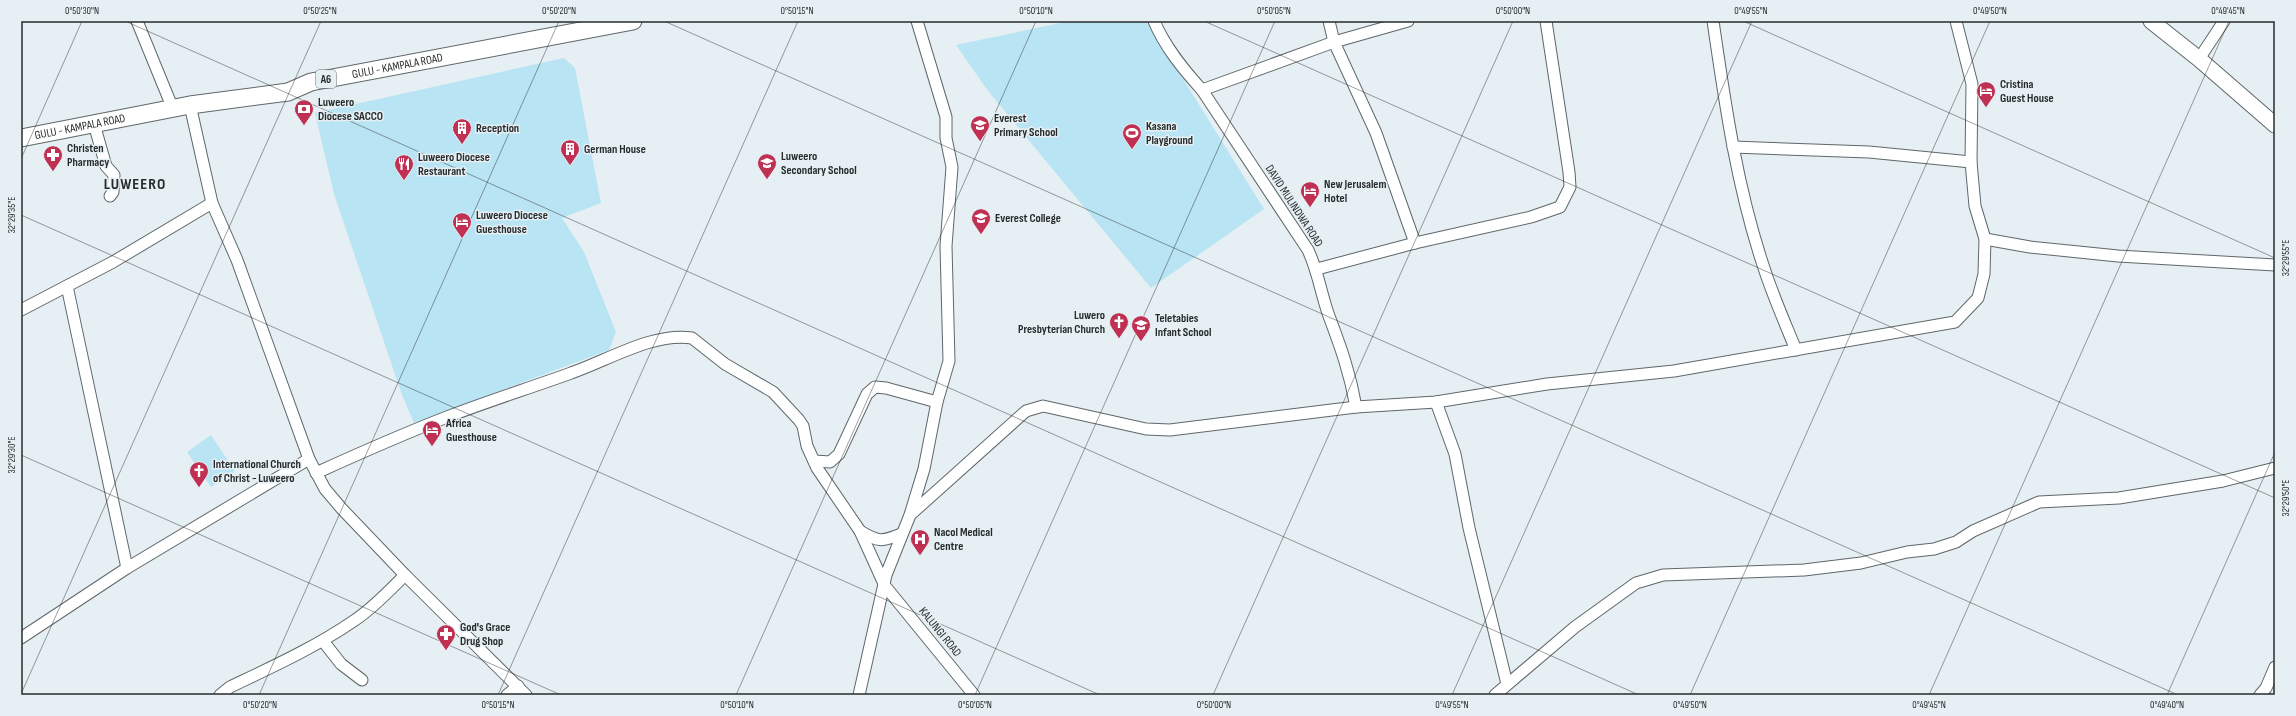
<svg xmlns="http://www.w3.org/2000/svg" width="2296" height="716" font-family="'Sofia Sans Condensed',sans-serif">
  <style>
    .green { fill: #b9e4f3 }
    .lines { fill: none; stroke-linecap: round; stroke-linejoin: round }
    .street-casing { stroke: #5f676a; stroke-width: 13 }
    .secondary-casing { stroke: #5f676a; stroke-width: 17 }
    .primary-casing { stroke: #5f676a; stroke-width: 19 }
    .street { stroke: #fff; stroke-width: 11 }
    .secondary { stroke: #fff; stroke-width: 15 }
    .primary { stroke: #fff; stroke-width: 17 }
    .ticks { fill: none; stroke: #272b2c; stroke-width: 1; stroke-opacity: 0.45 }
    .labels { text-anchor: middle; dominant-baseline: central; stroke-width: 3; stroke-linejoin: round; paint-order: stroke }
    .shield { fill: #e6eff3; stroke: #606668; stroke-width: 1 }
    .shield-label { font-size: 11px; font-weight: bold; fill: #272b2c }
    .street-label { font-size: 12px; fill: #272b2c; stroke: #e6eff3 }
    .poi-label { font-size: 12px; font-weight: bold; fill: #272b2c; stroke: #e6eff3; text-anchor: start }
    .district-label { font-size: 16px; font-weight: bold; letter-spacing: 1px; fill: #272b2c; stroke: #e6eff3 }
    .neatline { fill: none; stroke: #272b2c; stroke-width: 1.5 }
    .ticks-label { font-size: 10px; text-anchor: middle; fill: #272b2c }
  </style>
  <rect width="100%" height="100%" fill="#e6eff3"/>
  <!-- green -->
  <g class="green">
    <polygon points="1070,21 1147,21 1264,209 1151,288 988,91 956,45"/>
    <polygon points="564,58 575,68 601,203 562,218 584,252 616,332 609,350 414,423 402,395 334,194 315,113"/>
    <polygon points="211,435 235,471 211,487 187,452"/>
  </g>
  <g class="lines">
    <!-- street casing -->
    <g class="street-casing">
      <g id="street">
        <polyline points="137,21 173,109"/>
        <path d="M1154 21C1165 47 1183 69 1202 90L1308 250C1318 271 1321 294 1329 316 1341 348 1350 373 1356 407"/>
        <polyline points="1329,21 1334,42 1376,133 1415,243"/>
        <path d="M1713 21C1725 104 1737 188 1764 268 1773 296 1785 323 1796 350"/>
        <polyline points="2199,59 2224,21"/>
        <polyline points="1202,90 1334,42 1408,21"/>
        <polyline points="190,105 212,203 237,260 309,459 325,489 342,509 405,575 526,695"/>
        <polyline points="94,124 106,166 114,175 113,192 110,196"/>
        <polyline points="1733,147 1869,152 1971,162"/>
        <polyline points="1985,239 2030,247 2118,256 2275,265"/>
        <polyline points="1317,269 1415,243 1531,217 1560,207 1570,187 1569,172 1546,21"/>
        <polyline points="67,286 127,568"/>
        <polyline points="21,310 113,262 212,203"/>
        <polyline points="1436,402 1455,454 1469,528 1507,684"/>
        <polyline points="814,461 830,462 839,454 867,394 875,387 886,388 937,402"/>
        <path d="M316 473C360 453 403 434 447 417 488 401 530 388 571 373 607 361 652 332 692 338L725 364 773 392 799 420 803 426 807 446 817 468 860 531 885 586 974 695"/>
        <polyline points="910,515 1026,411 1043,406 1146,429 1170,430 1356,407 1436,402 1547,384 1674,371 1955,322 1978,298 1984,274 1985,239 1975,206 1971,162 1972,84 1956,21"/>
        <path d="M860 531C878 542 882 542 901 534"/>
        <polyline points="21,638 127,568 309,459"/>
        <polyline points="323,641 341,664 362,680"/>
        <path d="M220 695 230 687C272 667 316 647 355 620 373 608 389 591 405 575"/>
        <polyline points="507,695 518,686"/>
        <polyline points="859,695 886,575 910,515 924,469 937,402 949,361 946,246 952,167 946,138 946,117 917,21"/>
        <polyline points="1495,695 1575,627 1636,583 1663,575 1804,570 1861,563 1907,552 1934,549 1956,542 1973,531 2039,502 2119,498 2223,481 2275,468"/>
        <polyline points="2260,695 2266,688 2275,667"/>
      </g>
    </g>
    <!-- secondary casing -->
    <g class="secondary-casing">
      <polyline id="secondary" points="2151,21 2199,59 2275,125"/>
    </g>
    <!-- primary casing -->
    <g class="primary-casing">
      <g id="primary">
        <path id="s1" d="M21 138 190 105 288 92 311 82 633 21"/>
      </g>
    </g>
    <!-- street -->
    <use href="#street" class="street"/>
    <!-- secondary -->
    <use href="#secondary" class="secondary"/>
    <!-- primary -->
    <use href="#primary" class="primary"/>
  </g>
  <!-- ticks -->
  <path class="ticks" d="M125 21 1639 695M664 21 2178 695M1204 21 2275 498M1743 21 2275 258M21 159 82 21M21 215 1100 695M21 455 561 695M21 694 321 21M21 695H22M259 695 559 21M498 695 798 21M736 695 1036 21M975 695 1275 21M1213 695 1513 21M1452 695 1752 21M1690 695 1990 21M1929 695 2229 21M2167 695 2275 452"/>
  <!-- icons -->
  <defs>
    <g id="hotel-pin" transform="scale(1)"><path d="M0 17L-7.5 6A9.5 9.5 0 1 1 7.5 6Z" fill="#bf3053" stroke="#e6eff3"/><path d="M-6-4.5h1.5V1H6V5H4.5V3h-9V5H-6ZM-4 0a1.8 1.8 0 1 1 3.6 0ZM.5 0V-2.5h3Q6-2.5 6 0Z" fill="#fff"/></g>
    <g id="bank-pin" transform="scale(1)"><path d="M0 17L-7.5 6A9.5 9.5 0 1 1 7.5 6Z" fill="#bf3053" stroke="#e6eff3"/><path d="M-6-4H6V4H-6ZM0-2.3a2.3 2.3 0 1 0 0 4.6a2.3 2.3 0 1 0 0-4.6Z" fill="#fff"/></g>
    <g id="school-pin" transform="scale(1)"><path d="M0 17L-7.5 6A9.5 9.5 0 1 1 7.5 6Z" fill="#bf3053" stroke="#e6eff3"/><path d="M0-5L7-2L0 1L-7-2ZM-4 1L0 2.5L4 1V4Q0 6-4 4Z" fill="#fff"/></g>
    <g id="building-pin" transform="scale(1)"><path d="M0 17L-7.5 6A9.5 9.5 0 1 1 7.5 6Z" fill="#bf3053" stroke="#e6eff3"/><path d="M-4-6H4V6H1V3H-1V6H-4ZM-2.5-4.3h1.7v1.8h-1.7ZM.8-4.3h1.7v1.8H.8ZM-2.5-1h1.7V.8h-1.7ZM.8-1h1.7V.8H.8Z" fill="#fff"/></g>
    <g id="stadium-pin" transform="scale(1)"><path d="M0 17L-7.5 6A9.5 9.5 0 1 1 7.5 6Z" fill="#bf3053" stroke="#e6eff3"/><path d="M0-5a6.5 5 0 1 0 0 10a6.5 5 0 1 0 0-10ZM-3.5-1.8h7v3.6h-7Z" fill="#fff"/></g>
    <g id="pharmacy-pin" transform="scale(1)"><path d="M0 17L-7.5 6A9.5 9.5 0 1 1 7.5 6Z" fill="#bf3053" stroke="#e6eff3"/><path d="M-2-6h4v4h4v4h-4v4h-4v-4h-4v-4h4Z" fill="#fff"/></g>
    <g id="restaurant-pin" transform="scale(1)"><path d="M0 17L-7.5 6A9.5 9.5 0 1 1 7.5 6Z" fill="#bf3053" stroke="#e6eff3"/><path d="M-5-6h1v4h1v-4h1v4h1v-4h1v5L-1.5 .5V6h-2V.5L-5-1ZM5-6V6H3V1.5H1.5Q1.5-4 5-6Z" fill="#fff"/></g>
    <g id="church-pin" transform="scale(1)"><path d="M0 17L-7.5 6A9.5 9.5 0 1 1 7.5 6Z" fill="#bf3053" stroke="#e6eff3"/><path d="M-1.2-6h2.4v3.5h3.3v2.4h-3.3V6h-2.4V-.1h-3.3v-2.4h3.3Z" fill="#fff"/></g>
    <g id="hospital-pin" transform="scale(1)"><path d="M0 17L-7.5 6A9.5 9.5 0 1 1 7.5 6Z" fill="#bf3053" stroke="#e6eff3"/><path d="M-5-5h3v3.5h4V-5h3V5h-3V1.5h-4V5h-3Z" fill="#fff"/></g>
  </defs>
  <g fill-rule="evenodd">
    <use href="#hotel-pin" x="1986" y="91"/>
    <use href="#bank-pin" x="304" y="109"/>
    <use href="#school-pin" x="980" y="125"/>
    <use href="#building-pin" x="462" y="128"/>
    <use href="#stadium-pin" x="1132" y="133"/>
    <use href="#building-pin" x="570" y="149"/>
    <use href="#pharmacy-pin" x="53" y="155"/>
    <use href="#school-pin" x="767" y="163"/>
    <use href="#restaurant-pin" x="404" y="164"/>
    <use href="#hotel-pin" x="1310" y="191"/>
    <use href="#school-pin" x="981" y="218"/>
    <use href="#hotel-pin" x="462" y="222"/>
    <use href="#church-pin" x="1119" y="322"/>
    <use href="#school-pin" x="1141" y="325"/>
    <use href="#hotel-pin" x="432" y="430"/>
    <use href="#church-pin" x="199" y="471"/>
    <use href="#hospital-pin" x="920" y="539"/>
    <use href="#pharmacy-pin" x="446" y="634"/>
  </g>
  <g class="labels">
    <!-- shield labels -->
    <rect class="shield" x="316" y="70" width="20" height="18" rx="3"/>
    <g class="shield-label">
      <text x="326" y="79">A6</text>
    </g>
    <!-- street labels -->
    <g class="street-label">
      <text stroke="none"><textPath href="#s1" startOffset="384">GULU - KAMPALA ROAD</textPath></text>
      <text stroke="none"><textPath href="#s1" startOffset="60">GULU - KAMPALA ROAD</textPath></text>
      <text transform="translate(1294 206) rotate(57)">DAVID MULINDWA ROAD</text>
      <text transform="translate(940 632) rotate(51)">KALUNGI ROAD</text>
    </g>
    <!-- poi labels -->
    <g class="poi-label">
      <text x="2000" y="84">Cristina<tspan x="2000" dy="14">Guest House</tspan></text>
      <text x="318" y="102">Luweero<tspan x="318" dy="14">Diocese SACCO</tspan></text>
      <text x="994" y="118">Everest<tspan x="994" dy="14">Primary School</tspan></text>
      <text x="1146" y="126">Kasana<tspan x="1146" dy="14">Playground</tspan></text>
      <text x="476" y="128">Reception</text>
      <text x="67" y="148">Christen<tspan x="67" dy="14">Pharmacy</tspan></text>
      <text x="584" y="149">German House</text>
      <text x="781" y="156">Luweero<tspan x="781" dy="14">Secondary School</tspan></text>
      <text x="418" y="157">Luweero Diocese<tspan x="418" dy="14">Restaurant</tspan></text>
      <text x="1324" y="184">New Jerusalem<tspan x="1324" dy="14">Hotel</tspan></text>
      <text x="476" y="215">Luweero Diocese<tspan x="476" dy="14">Guesthouse</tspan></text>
      <text x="995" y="218">Everest College</text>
      <text x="1105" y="315" text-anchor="end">Luwero<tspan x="1105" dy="14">Presbyterian Church</tspan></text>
      <text x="1155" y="318">Teletabies<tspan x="1155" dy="14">Infant School</tspan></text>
      <text x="446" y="423">Africa<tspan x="446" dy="14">Guesthouse</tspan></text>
      <text x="213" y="464">International Church<tspan x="213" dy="14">of Christ - Luweero</tspan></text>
      <text x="934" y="532">Nacol Medical<tspan x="934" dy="14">Centre</tspan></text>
      <text x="460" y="627">God's Grace<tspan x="460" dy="14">Drug Shop</tspan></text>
    </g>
    <!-- district labels -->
    <g class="district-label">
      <text x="135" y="184">LUWEERO</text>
    </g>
  </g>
  <!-- border -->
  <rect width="2296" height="716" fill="none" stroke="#e6eff3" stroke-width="44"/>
  <rect x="22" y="22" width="2252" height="672" class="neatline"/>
  <g class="ticks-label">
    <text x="82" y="14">0°50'30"N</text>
    <text x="320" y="14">0°50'25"N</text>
    <text x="559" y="14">0°50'20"N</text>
    <text x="797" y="14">0°50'15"N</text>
    <text x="1036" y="14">0°50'10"N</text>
    <text x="1274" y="14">0°50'05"N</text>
    <text x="1513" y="14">0°50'00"N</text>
    <text x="1751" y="14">0°49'55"N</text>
    <text x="1990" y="14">0°49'50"N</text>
    <text x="2228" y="14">0°49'45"N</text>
    <text transform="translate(11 215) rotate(-90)" y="4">32°29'35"E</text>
    <text transform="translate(2285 258) rotate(-90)" y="4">32°29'55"E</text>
    <text transform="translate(11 455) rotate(-90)" y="4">32°29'30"E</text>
    <text transform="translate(2285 498) rotate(-90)" y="4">32°29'50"E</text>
    <text x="260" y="708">0°50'20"N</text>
    <text x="498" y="708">0°50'15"N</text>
    <text x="737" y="708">0°50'10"N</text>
    <text x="975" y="708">0°50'05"N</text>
    <text x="1214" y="708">0°50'00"N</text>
    <text x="1452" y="708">0°49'55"N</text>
    <text x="1690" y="708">0°49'50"N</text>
    <text x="1929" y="708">0°49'45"N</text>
    <text x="2167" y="708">0°49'40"N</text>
  </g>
</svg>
